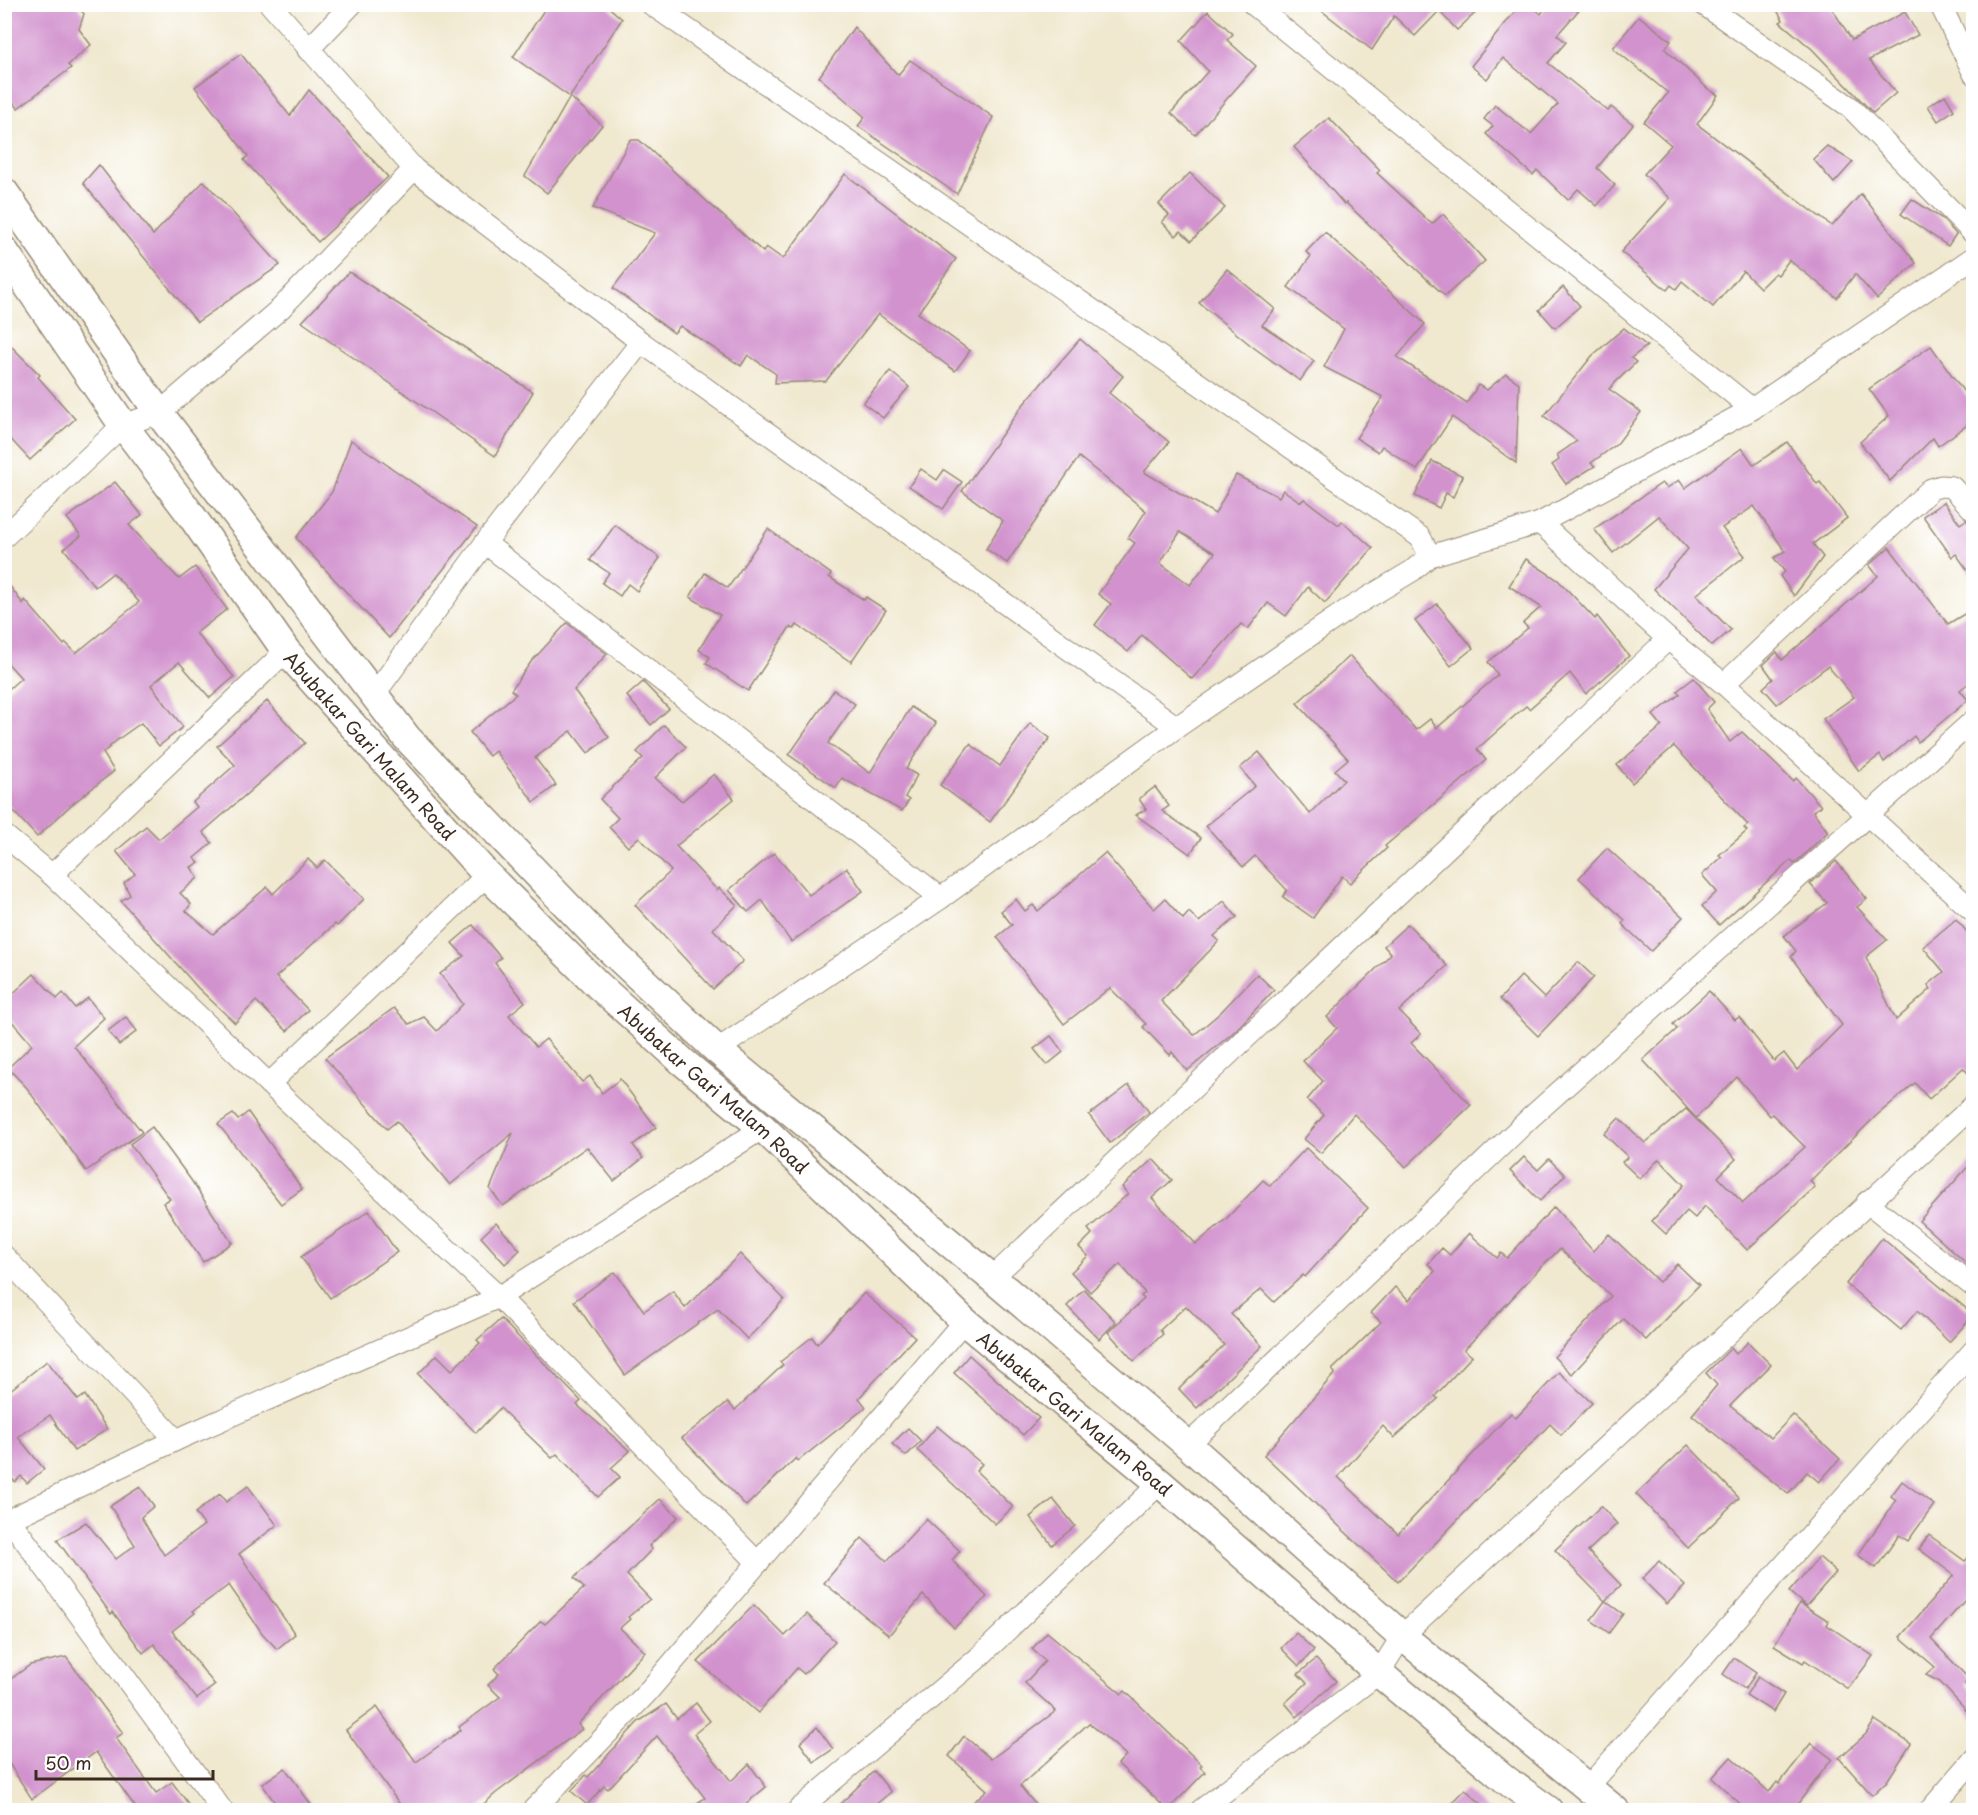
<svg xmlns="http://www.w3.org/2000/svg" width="1978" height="1815" font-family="'Playpen Sans',sans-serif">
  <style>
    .building { fill: #d292ce; fill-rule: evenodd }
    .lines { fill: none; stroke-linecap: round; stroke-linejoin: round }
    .street-casing { stroke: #968976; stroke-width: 23 }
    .secondary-casing { stroke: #968976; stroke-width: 31 }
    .street { stroke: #fff; stroke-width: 21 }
    .secondary { stroke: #fff; stroke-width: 28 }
    .labels { text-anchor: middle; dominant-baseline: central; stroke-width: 6; stroke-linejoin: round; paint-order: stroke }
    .street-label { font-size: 18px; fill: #3b2a1e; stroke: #fff }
  </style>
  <rect width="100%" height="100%" fill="#fff"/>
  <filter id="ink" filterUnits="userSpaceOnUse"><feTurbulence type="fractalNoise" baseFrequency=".0167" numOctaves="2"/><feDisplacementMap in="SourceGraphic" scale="12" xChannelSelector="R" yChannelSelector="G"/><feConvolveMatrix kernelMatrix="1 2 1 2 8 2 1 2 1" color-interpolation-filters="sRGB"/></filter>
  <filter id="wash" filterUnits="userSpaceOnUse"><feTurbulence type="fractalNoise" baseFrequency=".008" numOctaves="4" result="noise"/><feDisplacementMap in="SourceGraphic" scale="24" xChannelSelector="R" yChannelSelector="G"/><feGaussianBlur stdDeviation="1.35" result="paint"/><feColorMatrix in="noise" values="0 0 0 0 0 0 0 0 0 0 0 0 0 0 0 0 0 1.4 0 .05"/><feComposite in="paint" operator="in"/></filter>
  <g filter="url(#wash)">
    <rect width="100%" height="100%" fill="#f0e8cf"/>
    <g id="blocks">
      <!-- building -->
      <g class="building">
        <polygon points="4,4 76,4 84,14 79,29 91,45 68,65 71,68 18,108 4,91"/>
        <polygon points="548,4 605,4 622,19 570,97 513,57"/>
        <polygon points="1313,4 1485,4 1457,30 1439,11 1415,36 1394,16 1372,50"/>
        <polygon points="1521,4 1529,4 1541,14 1548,4 1584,4 1557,35 1566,42 1548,63 1608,111 1611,107 1633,124 1597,168 1615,185 1597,206 1578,189 1568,200 1537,170 1533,175 1486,134 1493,126 1484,119 1495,105 1531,134 1558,104 1503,58 1487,79 1471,66"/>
        <polygon points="1773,4 1829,4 1852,40 1905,12 1918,35 1869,60 1896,93 1873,113 1812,49 1780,22 1783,20"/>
        <polygon points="1208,11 1233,34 1227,40 1256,66 1195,135 1171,113 1208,71 1181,41"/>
        <polygon points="1639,16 1671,41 1665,49 1708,89 1718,95 1697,124 1832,226 1861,194 1916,263 1877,299 1855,274 1837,298 1789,260 1778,275 1775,273 1760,288 1743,271 1713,307 1682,281 1676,289 1671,285 1667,290 1621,252 1670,198 1644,174 1671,145 1644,122 1668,93 1613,48"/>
        <polygon points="854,27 898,75 910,60 993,117 957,194 858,126 865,117 819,77"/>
        <polygon points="241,54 290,116 309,90 388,177 318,242 244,160 248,156 195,87"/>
        <polygon points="1945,95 1954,110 1938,121 1928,106"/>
        <polygon points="570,97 602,125 547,193 525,176"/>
        <polygon points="1329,118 1380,170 1377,173 1432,224 1443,214 1485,261 1445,296 1346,203 1344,204 1294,147"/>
        <polygon points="630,140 639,140 763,252 766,247 783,259 845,174 956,259 918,313 970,351 955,371 878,314 826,381 775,383 776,374 748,355 741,366 680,326 674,333 613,288 655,233 593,208"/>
        <polygon points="1827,146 1853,162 1834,183 1813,159"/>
        <polygon points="99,165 153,235 204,181 280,265 197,322 83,183"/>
        <polygon points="1190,173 1225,208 1191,241 1181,231 1176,236 1162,222 1169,215 1159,204"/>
        <polygon points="1912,199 1941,218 1956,234 1948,246 1901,214"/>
        <polygon points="1325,232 1425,324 1397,357 1467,403 1478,385 1487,390 1506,374 1519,383 1516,463 1452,417 1417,470 1382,446 1378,452 1356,438 1383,397 1324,367 1344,329 1288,287 1311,256 1306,252"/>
        <polygon points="1227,269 1275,309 1262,325 1314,361 1300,381 1253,347 1199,303"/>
        <polygon points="349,272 533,392 495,456 302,322"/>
        <polygon points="1563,287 1580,306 1555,328 1539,310"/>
        <polygon points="1624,328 1647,346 1631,358 1636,362 1609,389 1641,412 1617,444 1591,463 1595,466 1566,484 1552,465 1559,460 1557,455 1577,441 1544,416 1592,356"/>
        <polygon points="4,339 40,375 38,377 75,419 30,460 4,432"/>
        <path d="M1080 339 1123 376 1109 393 1169 442 1144 472 1215 514 1236 475 1279 497 1283 490 1301 502 1304 499 1339 525 1342 521 1373 548 1325 603 1308 587 1286 616 1268 603 1248 629 1241 624 1192 679 1142 635 1128 652 1095 625 1111 604 1098 594 1135 543 1128 538 1146 511 1079 457 1007 563 986 549 1003 521 962 491 1022 406ZM1180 532 1215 553 1190 585 1160 563Z"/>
        <polygon points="1931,346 1974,406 1974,420 1938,446 1933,438 1890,481 1860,442 1889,416 1869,389"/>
        <polygon points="890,371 909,387 883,418 863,403"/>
        <polygon points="351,440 477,527 389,638 296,538 332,492"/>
        <polygon points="1787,442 1817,484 1820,482 1847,518 1813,544 1823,557 1794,596 1780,576 1785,572 1774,558 1785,551 1754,506 1722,528 1745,556 1696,595 1731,630 1712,646 1654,589 1688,549 1659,516 1613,553 1594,529 1662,483 1667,488 1679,480 1685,488 1742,448 1754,465"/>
        <polygon points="1432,461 1463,476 1453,497 1446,493 1439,508 1415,496"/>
        <polygon points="921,469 937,480 944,470 962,482 943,509 909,486"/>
        <polygon points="115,482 142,515 129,525 179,579 195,567 227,609 196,633 234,677 210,698 179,662 151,685 183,727 159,746 141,723 117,740 103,753 114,771 71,805 37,837 4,801 4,693 21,678 4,659 4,578 23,604 25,600 64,645 66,643 76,653 139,602 113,573 95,587 64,549 81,536 67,518"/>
        <polygon points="1944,502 1960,524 1966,520 1974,530 1974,579 1956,554 1952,557 1923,516"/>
        <polygon points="615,525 660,558 637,591 628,584 620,596 602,583 609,573 590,560"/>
        <polygon points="768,529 831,574 829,577 864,600 866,597 886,610 851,662 797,625 794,629 790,627 748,691 706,663 710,657 699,650 720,615 690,597 705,573 728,588"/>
        <polygon points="1889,547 1948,624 1974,608 1974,679 1960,690 1968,700 1918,742 1914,736 1884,762 1880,755 1859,771 1823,719 1854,697 1828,666 1777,704 1763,688 1773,679 1763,665 1777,652 1782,660 1878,576 1869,565"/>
        <polygon points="1526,559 1558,580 1595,619 1597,616 1629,656 1586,694 1570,673 1529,709 1526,706 1477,749 1486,760 1385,846 1387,848 1350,883 1342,876 1313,918 1283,897 1287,890 1255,856 1243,867 1206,826 1255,786 1240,768 1259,752 1310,814 1344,780 1335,770 1348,759 1297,703 1350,656 1416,730 1430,719 1437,728 1498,675 1488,662 1528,628 1523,623 1541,607 1509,586"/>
        <polygon points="1437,604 1473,648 1451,666 1415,621"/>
        <polygon points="567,623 607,654 574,690 609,737 588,753 571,731 535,758 556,785 534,802 495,751 489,756 470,732 516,694 511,690 531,662"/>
        <polygon points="1694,678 1714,702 1707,709 1730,742 1742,732 1793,781 1796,778 1821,806 1813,811 1828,832 1794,864 1791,860 1719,925 1702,906 1717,892 1702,875 1722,857 1719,855 1747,831 1744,828 1748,825 1674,746 1632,783 1617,765 1662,726 1653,715 1680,694 1677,691"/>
        <polygon points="643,682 669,709 651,725 627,696"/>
        <polygon points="834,690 855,704 828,743 870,773 911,707 936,723 906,769 917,775 905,797 909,800 902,811 842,778 836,788 789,755"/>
        <polygon points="267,701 305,743 203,832 212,843 194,858 199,863 191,867 198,878 180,893 191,904 186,911 213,934 267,887 273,894 308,859 317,868 325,860 364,899 337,926 335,924 276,977 308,1010 287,1031 256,1001 235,1023 198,988 121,901 130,895 124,883 135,874 116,851 146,826 159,839 197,807 193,802 235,765 217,746"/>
        <polygon points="1030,723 1050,738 990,822 940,785 970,744 1000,766"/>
        <polygon points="664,725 686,747 655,778 682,801 714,774 734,799 676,846 717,890 719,888 737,905 713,929 743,961 713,989 635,905 671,871 639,837 628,847 609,827 618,818 600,799 643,758 637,752"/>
        <polygon points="1155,787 1169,806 1162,811 1201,838 1190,854 1136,815 1146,809 1139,799"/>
        <polygon points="1607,848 1683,917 1651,951 1622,924 1625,920 1579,878"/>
        <polygon points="774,853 809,895 847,868 863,891 791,942 762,900 748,912 729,890"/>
        <polygon points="1105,853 1154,909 1165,899 1183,919 1189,912 1199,922 1224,901 1237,917 1214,936 1219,941 1161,1001 1194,1035 1220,1013 1257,974 1274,990 1235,1031 1187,1071 1172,1052 1170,1055 1143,1027 1146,1024 1110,988 1064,1024 997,937 1012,925 1001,911 1016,899 1025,911 1033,905 1038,911"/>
        <polygon points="1836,861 1867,899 1857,907 1887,940 1866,957 1896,1020 1931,989 1928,985 1944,972 1923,947 1956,919 1974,940 1974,1079 1963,1068 1929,1099 1915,1083 1876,1116 1810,1181 1815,1187 1747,1250 1705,1206 1695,1218 1687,1211 1666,1234 1652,1221 1684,1185 1659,1159 1640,1179 1622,1162 1628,1157 1604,1134 1619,1118 1645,1143 1686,1109 1736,1159 1718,1177 1743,1203 1805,1147 1772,1114 1770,1116 1737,1077 1696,1118 1643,1060 1677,1029 1673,1024 1709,991 1735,1020 1739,1017 1774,1061 1784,1053 1797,1070 1842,1025 1791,957 1796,951 1784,936 1827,903 1810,884"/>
        <polygon points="1408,924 1447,966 1399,1011 1421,1034 1411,1043 1471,1105 1406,1167 1354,1114 1321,1153 1304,1139 1324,1115 1307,1100 1323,1081 1303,1061 1337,1028 1327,1017 1391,954 1384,946"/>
        <polygon points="473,925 501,958 495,963 525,1002 509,1015 536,1047 546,1039 582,1082 590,1076 602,1093 620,1079 656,1127 633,1145 643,1158 614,1181 587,1147 503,1206 490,1189 513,1133 450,1185 397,1121 387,1129 325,1058 394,1008 409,1024 424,1017 437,1031 463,1004 440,974 464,956 452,943"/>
        <polygon points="1578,962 1594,977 1538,1036 1500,999 1521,976 1544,998"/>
        <polygon points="34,974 57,999 63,993 75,1008 88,998 104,1018 74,1046 142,1132 86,1171 27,1088 8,1068 32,1045 4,1012 4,1002"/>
        <polygon points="126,1017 137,1031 119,1045 108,1031"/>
        <polygon points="1051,1036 1063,1052 1047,1065 1034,1049"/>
        <polygon points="1129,1085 1149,1112 1110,1143 1089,1115"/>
        <polygon points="248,1112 302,1189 281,1204 218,1124 233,1114 238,1120"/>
        <polygon points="152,1127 191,1180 232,1243 203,1262 163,1203 170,1199 130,1144"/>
        <polygon points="1306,1148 1368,1208 1305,1277 1303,1275 1274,1302 1261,1289 1231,1314 1262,1346 1197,1408 1179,1389 1224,1345 1186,1306 1160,1330 1163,1334 1134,1361 1108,1332 1144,1299 1141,1296 1145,1293 1120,1264 1090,1292 1071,1272 1088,1256 1079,1247 1092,1234 1088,1229 1128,1194 1122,1187 1153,1159 1172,1180 1152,1198 1196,1244 1226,1219 1263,1180 1270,1186"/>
        <polygon points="1524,1157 1538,1170 1549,1159 1565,1175 1540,1201 1510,1171"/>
        <polygon points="1974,1160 1974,1270 1919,1221"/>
        <polygon points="1554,1207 1593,1251 1609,1234 1659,1282 1677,1264 1699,1285 1646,1340 1623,1319 1572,1374 1554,1357 1611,1296 1560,1249 1541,1267 1464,1350 1472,1356 1435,1396 1438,1399 1394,1438 1383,1426 1338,1477 1398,1534 1511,1413 1516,1418 1559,1372 1592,1403 1561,1435 1550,1424 1398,1582 1264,1455 1335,1373 1332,1370 1381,1322 1371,1313 1395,1287 1409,1300 1435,1271 1428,1264 1442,1248 1450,1255 1469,1233 1497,1258 1501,1253 1507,1258"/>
        <polygon points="369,1211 397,1252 330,1298 301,1257"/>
        <polygon points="496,1223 520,1250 505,1264 481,1237"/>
        <polygon points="1882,1238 1974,1315 1949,1342 1917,1311 1901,1330 1846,1284"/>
        <polygon points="740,1254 784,1299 766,1320 747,1339 718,1309 625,1375 574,1301 615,1272 644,1311 673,1291 685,1308"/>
        <polygon points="1084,1289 1116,1322 1099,1339 1067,1306"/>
        <polygon points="864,1293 915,1337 859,1398 866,1407 798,1461 796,1458 746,1506 682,1438 728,1402 735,1410 783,1365 780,1362 812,1337 817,1344"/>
        <polygon points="501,1319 581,1401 577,1405 630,1451 611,1468 620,1477 598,1497 557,1454 552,1458 500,1408 476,1433 418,1374 437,1355 452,1370 480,1343 477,1340"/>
        <polygon points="1748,1342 1771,1365 1730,1406 1771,1438 1793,1415 1840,1459 1819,1482 1807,1472 1788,1494 1692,1415 1717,1385 1706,1373 1731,1348 1736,1354"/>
        <polygon points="969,1355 1039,1418 1023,1435 954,1373"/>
        <polygon points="47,1361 78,1400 85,1395 107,1429 74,1451 50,1415 18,1437 44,1469 27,1483 21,1476 15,1482 4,1469 4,1395"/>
        <polygon points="937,1426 982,1464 976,1471 1013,1507 995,1524 917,1450"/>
        <polygon points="908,1428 921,1441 906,1456 892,1444"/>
        <polygon points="1688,1445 1739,1498 1688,1548 1636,1494"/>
        <polygon points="1902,1481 1934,1505 1908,1541 1899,1535 1876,1568 1858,1555 1896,1500 1891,1496"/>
        <polygon points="248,1486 277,1525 239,1554 295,1634 277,1649 262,1633 229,1585 193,1611 195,1613 172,1631 215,1685 197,1699 154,1644 143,1653 113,1612 111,1614 57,1540 86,1522 116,1559 135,1545 110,1506 140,1487 154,1506 141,1517 164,1555 204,1525 195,1513 220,1494 226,1502"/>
        <polygon points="660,1499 678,1517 649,1546 652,1549 627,1575 650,1599 628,1617 630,1619 620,1628 645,1652 578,1724 582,1729 496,1793 477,1810 404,1810 346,1730 377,1707 416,1762 461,1730 459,1727 500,1697 488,1685 499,1674 494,1669 541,1621 545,1624 584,1588 574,1578"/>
        <polygon points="1053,1499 1075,1526 1052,1545 1030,1517"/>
        <polygon points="1601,1506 1617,1524 1588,1551 1621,1585 1605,1601 1623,1614 1609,1633 1591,1620 1605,1601 1555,1550"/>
        <polygon points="926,1519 960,1551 952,1560 987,1597 954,1628 923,1595 889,1635 824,1583 862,1538 887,1561"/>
        <polygon points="1929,1535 1965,1561 1974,1552 1974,1590 1931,1639 1970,1680 1965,1684 1974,1697 1974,1719 1940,1682 1926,1675 1935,1667 1900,1637 1954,1575 1919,1549"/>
        <polygon points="1819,1557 1836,1572 1806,1606 1789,1592"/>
        <polygon points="1659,1561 1685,1586 1667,1604 1642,1579"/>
        <polygon points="1800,1603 1829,1621 1827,1625 1873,1656 1848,1689 1805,1660 1803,1663 1774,1645"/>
        <polygon points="754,1605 785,1636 807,1614 835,1641 804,1674 797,1668 758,1713 698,1662"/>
        <polygon points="1047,1632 1122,1694 1125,1691 1202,1765 1200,1767 1205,1772 1168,1810 1118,1764 1126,1755 1089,1723 1020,1786 1040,1810 964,1810 987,1790 949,1756 964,1736 991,1759 1056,1711 1025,1683 1045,1661 1032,1649"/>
        <polygon points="1296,1633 1314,1650 1299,1666 1281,1648"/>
        <polygon points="66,1657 123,1733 116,1738 156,1793 172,1782 193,1810 131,1810 136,1808 96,1752 32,1799 4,1756 4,1700 11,1695 4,1684 30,1665"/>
        <polygon points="1734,1658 1756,1673 1745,1689 1723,1674"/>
        <polygon points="1316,1659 1336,1681 1297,1717 1285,1703 1307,1683 1298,1674"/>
        <polygon points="1758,1677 1784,1694 1773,1712 1746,1695"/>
        <polygon points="696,1703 710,1721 694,1734 731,1781 749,1764 766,1787 738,1810 686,1810 705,1798 657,1736 608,1789 604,1786 587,1805 571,1791 586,1775 588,1777 638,1722 666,1704 677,1719"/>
        <polygon points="1875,1720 1911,1744 1887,1781 1872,1795 1839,1758 1866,1734"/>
        <polygon points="817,1727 833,1749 814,1762 800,1743"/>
        <polygon points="1811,1743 1832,1759 1793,1810 1747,1810 1712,1778 1731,1757 1769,1792 1777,1782 1779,1784"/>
        <polygon points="285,1768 315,1810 280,1810 262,1784"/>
        <polygon points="874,1771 891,1792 869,1810 834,1810"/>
        <polygon points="1465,1789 1488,1810 1444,1810"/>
      </g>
    </g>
  </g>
  <g filter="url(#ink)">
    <use href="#blocks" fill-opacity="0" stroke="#968976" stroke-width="1.5"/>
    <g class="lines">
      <!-- street casing -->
      <g class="street-casing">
        <g id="street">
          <polyline points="270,4 414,169 641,342 1177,727"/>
          <polyline points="651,4 1420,537 1430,556"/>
          <polyline points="1253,4 1752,409"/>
          <polyline points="1703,4 1850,107 1974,234"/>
          <polyline points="1940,4 1974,74"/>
          <polyline points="308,50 352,4"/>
          <polyline points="1540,523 1668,639 1724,684 1974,912"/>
          <polyline points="4,537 123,425 159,413 281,308 414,169"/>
          <polyline points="485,543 941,898"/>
          <polyline points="1724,684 1931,489 1941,486 1952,487 1974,511"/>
          <polyline points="374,695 485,543 641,342"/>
          <polyline points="4,835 52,875 269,1084 499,1297 758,1563"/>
          <polyline points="52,875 286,651"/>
          <polyline points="717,1050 941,898 1177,727 1347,610 1412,571 1430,556 1540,523 1752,409 1974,257"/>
          <polyline points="269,1084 487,875"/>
          <polyline points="1867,1202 1974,1287"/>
          <polyline points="4,1256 176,1440"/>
          <polyline points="992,1278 1668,639"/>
          <polyline points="1188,1445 1530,1118 1974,720"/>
          <polyline points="10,1520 222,1810"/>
          <polyline points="4,1522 176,1440 499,1297 763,1128"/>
          <polyline points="1587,1788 1974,1350"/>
          <polyline points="533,1810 645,1695 964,1321"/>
          <polyline points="798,1810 976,1660 1160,1483"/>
          <polyline points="1201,1810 1379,1673 1402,1636 1974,1105"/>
          <polyline points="1930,1810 1974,1759"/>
        </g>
      </g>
      <!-- secondary casing -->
      <g class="secondary-casing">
        <g id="secondary">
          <polyline points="4,192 159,413 407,738 602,942 717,1050 992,1278 1188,1445 1402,1636 1615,1810"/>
          <path id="s1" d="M4 251 123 425 191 515 286 651 487 875 599 986 683 1062 763 1128 964 1321 1160 1483 1379 1673 1506 1780 1548 1810"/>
        </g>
      </g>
      <!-- street -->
      <use href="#street" class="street"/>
      <!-- secondary -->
      <use href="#secondary" class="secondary"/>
    </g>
  </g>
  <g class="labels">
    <!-- street labels -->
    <g class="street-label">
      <text stroke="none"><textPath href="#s1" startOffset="616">Abubakar Gari Malam Road</textPath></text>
      <text stroke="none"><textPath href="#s1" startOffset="1102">Abubakar Gari Malam Road</textPath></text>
      <text stroke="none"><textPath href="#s1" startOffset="1588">Abubakar Gari Malam Road</textPath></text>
    </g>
  </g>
  <!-- margin -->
  <rect width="1978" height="1815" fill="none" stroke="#fff" stroke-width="24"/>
  <!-- scale -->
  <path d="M36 1770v9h177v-9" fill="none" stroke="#3b2a1e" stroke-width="3"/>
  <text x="45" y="1770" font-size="18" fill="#3b2a1e" stroke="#ffffff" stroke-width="4.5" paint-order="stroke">50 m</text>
</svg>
